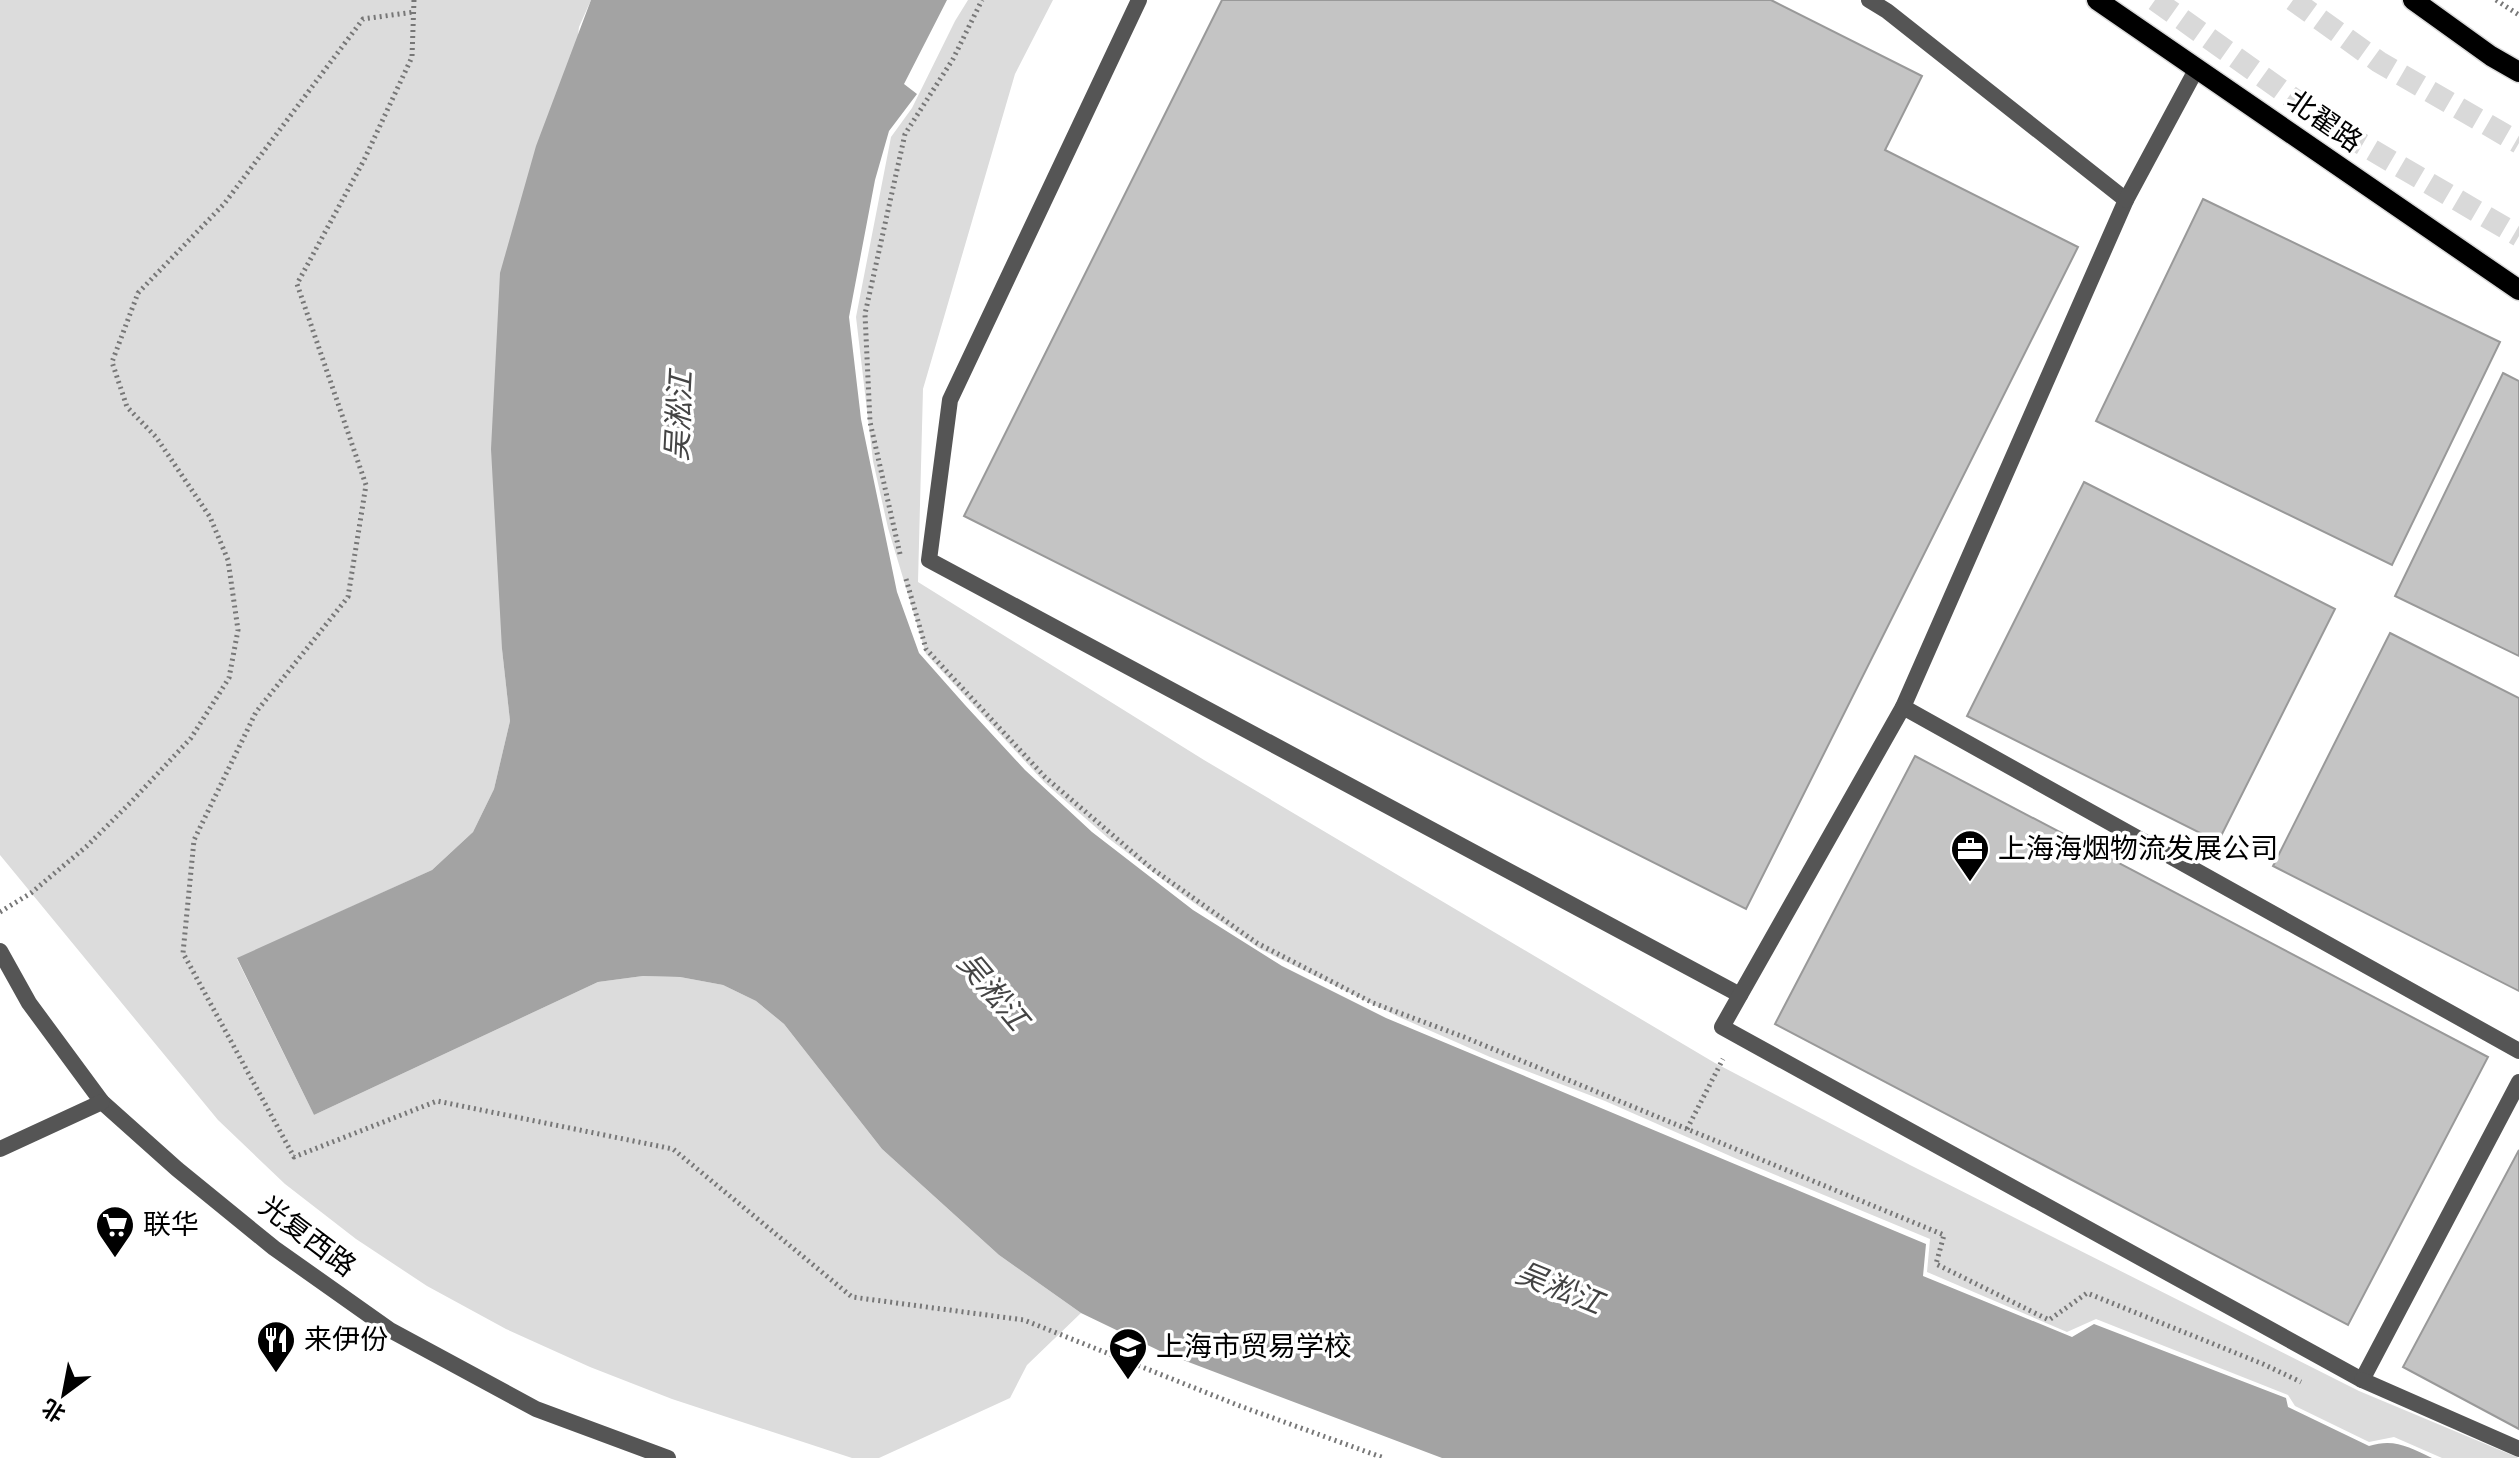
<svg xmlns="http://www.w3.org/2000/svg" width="2519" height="1458" font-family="'Sofia Sans Condensed','Noto Sans SC',sans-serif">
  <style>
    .green { fill: #dcdcdc }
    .water { fill: #a3a3a3 }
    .building { fill: #c4c4c4; stroke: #999; stroke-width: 2 }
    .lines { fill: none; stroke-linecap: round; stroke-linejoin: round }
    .trunk-tunnel { stroke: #d9d9d9; stroke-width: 22; stroke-dasharray: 22 11; stroke-linecap: butt }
    .primary-casing { stroke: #dbdbdb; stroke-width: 23 }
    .path { stroke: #777; stroke-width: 5; stroke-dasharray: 2 4; stroke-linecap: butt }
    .service { stroke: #555; stroke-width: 16 }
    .tertiary { stroke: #555; stroke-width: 16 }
    .primary { stroke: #000; stroke-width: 20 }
    .labels { text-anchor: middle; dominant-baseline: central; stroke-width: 7; stroke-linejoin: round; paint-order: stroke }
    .street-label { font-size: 28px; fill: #000; stroke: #fff }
    .poi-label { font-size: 28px; fill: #000; stroke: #fff; text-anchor: start }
    .water-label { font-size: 30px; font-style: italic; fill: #444; stroke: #fff }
  </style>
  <rect width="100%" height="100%" fill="#fff"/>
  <!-- green -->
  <g class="green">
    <polygon points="0,0 591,0 579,27 502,649 510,721 494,789 473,832 432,870 237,959 314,1115 598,982 643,976 680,977 723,985 756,1001 784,1024 882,1149 999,1255 1081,1313 1027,1365 1010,1398 879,1458 852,1458 672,1399 590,1367 506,1329 427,1286 356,1239 285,1184 218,1120 0,855"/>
    <polygon points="968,0 1053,0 1015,74 923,389 918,582 1204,760 1715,1063 1910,1165 2359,1391 2519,1458 2442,1458 2394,1437 2369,1442 2295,1406 2288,1395 2096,1319 2067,1332 1927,1272 1930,1239 1737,1159 1605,1101 1490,1057 1399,1017 1260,949 1184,896 1108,838 1045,783 926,654 888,528 873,461 856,317 891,137 912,108 955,21"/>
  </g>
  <!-- water -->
  <path class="water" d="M591 0H947L904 84 917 94 889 131 875 180 849 317 861 419 897 592 919 653 965 705 1025 770 1092 832 1193 910 1282 966 1386 1018 1926 1244 1923 1276 2072 1337 2094 1324 2286 1398 2288 1407 2369 1446C2394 1438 2409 1447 2432 1458H1442L1162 1352 1081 1313 999 1255 882 1149 784 1024 756 1001 723 985 680 977 643 976 598 982 314 1115 237 958 432 870 473 832 494 789 510 721 502 649 491 449 500 273 536 146Z"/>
  <!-- building -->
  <g class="building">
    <polygon points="1222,0 1771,0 1922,76 1885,150 2078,247 1746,909 964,516"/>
    <polygon points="2203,199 2500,342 2392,565 2096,421"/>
    <polygon points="2503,373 2519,381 2519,656 2395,596"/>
    <polygon points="2084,482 2335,609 2218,842 1967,716"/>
    <polygon points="2390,633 2519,698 2519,991 2273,866"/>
    <polygon points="1915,756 2488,1057 2348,1325 1775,1024"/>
    <polygon points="2519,1150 2519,1429 2403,1367"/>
  </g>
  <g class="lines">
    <!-- trunk-tunnel -->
    <g class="trunk-tunnel">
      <polyline points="2155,0 2336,129 2519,236"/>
      <polyline points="2293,0 2379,62 2519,143"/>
    </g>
    <!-- primary casing -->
    <g class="primary-casing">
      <g id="primary">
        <polyline points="2097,0 2519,290"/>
        <polyline points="2413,0 2491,56 2519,72"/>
      </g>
    </g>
    <!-- path -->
    <g class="path">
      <polyline points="414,0 412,57 364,160 297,284 366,485 348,597 256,712 194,840 183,953 294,1157 437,1101 673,1149 852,1297 1024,1320 1240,1406 1384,1458"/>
      <polyline points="2496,0 2519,15"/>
      <polyline points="900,554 870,422 865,314 905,134 953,59 982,0"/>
      <polyline points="906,579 926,649 1045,777 1151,868 1257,943 1373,1003 1464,1037 1944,1235 1936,1264 2049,1320 2087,1293 2263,1364 2301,1382"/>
      <polyline points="0,912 31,893 87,846 131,802 191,738 229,678 238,630 228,560 210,517 156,437 127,407 112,362 138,293 224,204 363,19 414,12"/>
      <polyline points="1687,1129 1723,1059"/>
    </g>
    <!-- service -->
    <g class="service">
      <polyline points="1139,0 950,400 929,560 1740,995"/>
      <polyline points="1869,0 1887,11 2126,200 1903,707"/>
      <polyline points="2126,200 2197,68"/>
      <polyline points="2519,1051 1903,707 1722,1027 2362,1380 2519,1082"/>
      <polyline points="2362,1380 2519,1449"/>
    </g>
    <!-- tertiary -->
    <g class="tertiary">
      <polyline points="0,951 29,1003 102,1102 177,1169 274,1248 390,1330 536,1409 668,1458"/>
      <polyline points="0,1149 102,1102"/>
    </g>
    <!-- primary -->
    <use href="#primary" class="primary"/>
  </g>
  <!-- icons -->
  <defs>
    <g id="office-pin" transform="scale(2)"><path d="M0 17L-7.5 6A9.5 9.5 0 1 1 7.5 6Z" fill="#000" stroke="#fff"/><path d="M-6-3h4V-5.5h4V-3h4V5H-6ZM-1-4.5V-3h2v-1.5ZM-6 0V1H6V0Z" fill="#fff"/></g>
    <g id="supermarket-pin" transform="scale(2)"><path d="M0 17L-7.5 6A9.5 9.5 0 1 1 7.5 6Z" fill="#000" stroke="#fff"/><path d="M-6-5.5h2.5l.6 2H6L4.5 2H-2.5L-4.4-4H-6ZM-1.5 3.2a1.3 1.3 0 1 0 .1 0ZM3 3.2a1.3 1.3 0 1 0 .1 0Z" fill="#fff"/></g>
    <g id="restaurant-pin" transform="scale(2)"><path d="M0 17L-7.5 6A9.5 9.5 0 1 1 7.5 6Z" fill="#000" stroke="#fff"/><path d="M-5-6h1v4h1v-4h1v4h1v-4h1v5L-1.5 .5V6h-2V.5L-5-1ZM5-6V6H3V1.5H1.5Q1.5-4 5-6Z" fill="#fff"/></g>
    <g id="school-pin" transform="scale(2)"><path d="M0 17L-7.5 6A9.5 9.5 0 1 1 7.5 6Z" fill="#000" stroke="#fff"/><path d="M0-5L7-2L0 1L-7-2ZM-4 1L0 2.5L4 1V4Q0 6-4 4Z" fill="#fff"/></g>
  </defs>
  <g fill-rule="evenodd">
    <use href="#office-pin" x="1970" y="849"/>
    <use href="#supermarket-pin" x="115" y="1225"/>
    <use href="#restaurant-pin" x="276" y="1340"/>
    <use href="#school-pin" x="1128" y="1347"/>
  </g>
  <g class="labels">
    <!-- street labels -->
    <g class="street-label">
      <text transform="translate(2324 122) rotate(35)">北翟路</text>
      <text transform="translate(307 1237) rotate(37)">光复西路</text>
    </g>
    <!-- poi labels -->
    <g class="poi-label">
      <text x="1998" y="849">上海海烟物流发展公司</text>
      <text x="143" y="1225">联华</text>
      <text x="304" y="1340">来伊份</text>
      <text x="1156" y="1347">上海市贸易学校</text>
    </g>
    <!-- water labels -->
    <g class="water-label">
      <text transform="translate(680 416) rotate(-87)">吴淞江</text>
      <text transform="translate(992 992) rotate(50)">吴淞江</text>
      <text transform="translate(1559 1289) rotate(22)">吴淞江</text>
    </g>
  </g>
  <!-- north arrow -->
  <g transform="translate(64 1394) rotate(212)" stroke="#ffffff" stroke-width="6" paint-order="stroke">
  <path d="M0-6L14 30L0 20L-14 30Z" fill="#000000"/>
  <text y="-12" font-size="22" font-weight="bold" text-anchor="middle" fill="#000000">北</text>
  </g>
</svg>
